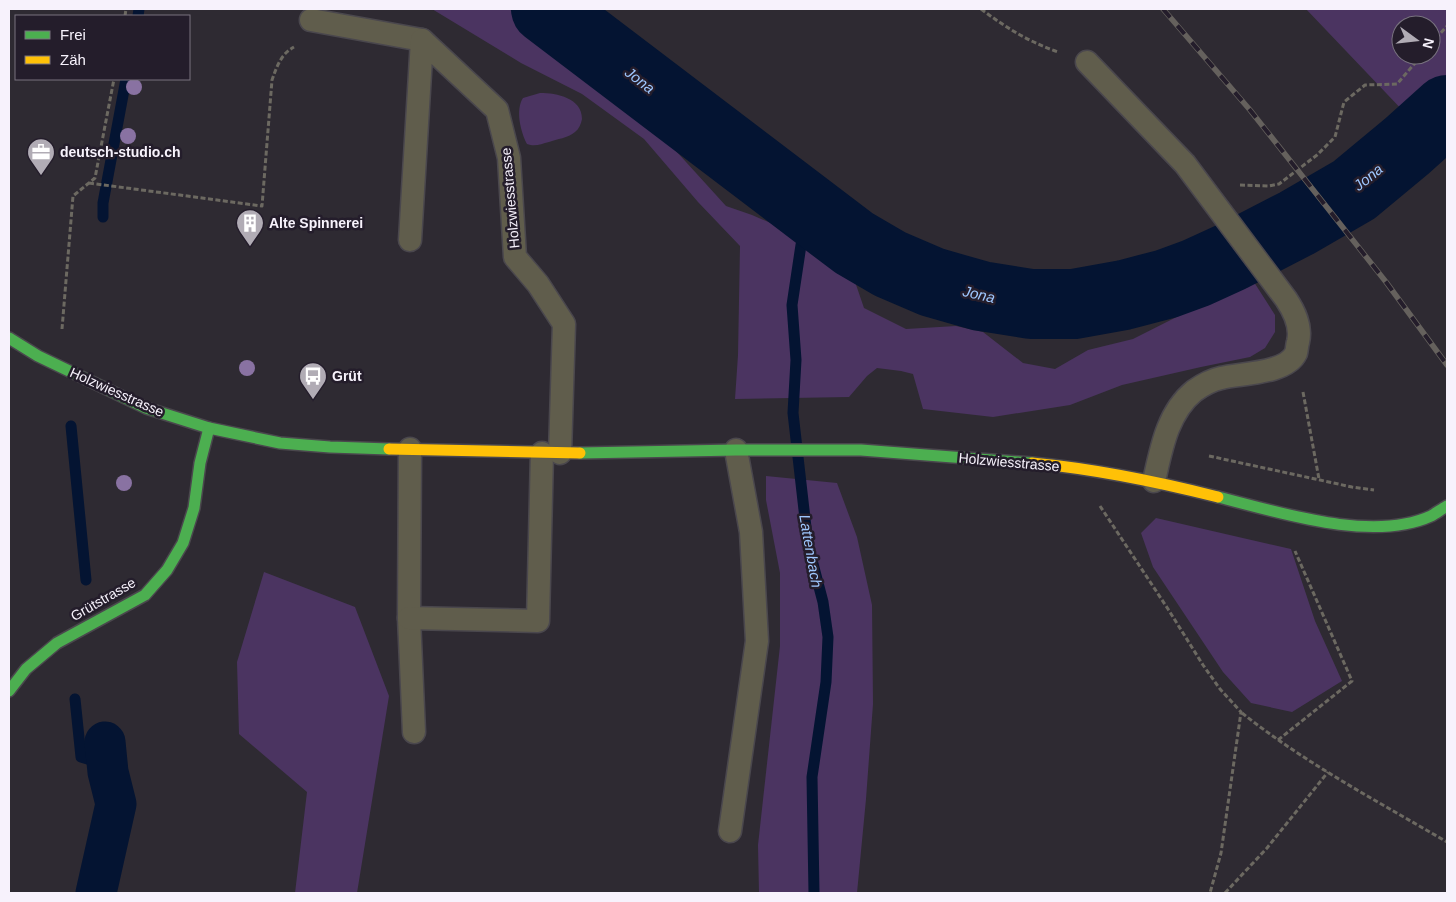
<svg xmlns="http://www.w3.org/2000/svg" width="1456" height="902" font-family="Arial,sans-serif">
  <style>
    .green { fill: #4b3461; fill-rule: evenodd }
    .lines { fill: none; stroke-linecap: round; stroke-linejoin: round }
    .stream { stroke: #041432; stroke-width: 11 }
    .canal { stroke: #041432; stroke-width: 41 }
    .river { stroke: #041432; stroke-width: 70 }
    .lane-casing { stroke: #4a474d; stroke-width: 25 }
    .fast-casing { stroke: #4a474d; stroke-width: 14 }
    .slow-casing { stroke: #4a474d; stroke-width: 14 }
    .path { stroke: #6c6961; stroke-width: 3; stroke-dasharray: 5 2.5; stroke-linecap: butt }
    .lane { stroke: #605d4c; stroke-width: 22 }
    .fast { stroke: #4caf50; stroke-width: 11 }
    .slow { stroke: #ffc107; stroke-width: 11 }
    .rail-casing { stroke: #65615d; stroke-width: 5.5 }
    .rail { stroke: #241d2b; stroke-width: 4; stroke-dasharray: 11; stroke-linecap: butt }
    .tree { fill: #8972a2 }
    .labels { text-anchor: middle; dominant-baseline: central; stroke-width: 5; stroke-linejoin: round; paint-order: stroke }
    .poi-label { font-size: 14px; font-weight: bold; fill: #f7f2fc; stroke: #241d2b; text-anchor: start }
    .street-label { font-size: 14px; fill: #f7f2fc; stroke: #241d2b }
    .water-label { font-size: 15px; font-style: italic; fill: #9ec6fd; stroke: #241d2b }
  </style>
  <rect width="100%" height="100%" fill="#2e2a32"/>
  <!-- green -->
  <g class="green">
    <polygon points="432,9 509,9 588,68 656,129 726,206 752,215 808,239 851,270 864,308 906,329 956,326 983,332 1023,363 1055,369 1088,350 1133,339 1252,279 1275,315 1275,332 1265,348 1250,357 1201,367 1122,385 1070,405 993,417 923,409 913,374 901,371 877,368 867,376 849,397 735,399 738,355 740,246 698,202 644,139 582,94 521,63"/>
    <path d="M1306 9H1447V157ZM1401 25H1431V55H1401Z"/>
    <path d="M540 93C557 93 582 98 582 119 581 124 579 129 575 132 568 138 557 139 549 142 541 144 535 147 527 144 521 133 515 110 523 98Z"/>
    <polygon points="766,476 837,483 857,537 872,605 873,704 866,799 857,893 759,893 758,845 780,646 780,573 766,500"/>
    <polygon points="1156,518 1291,549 1315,621 1342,681 1292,712 1251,703 1223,672 1153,567 1141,533"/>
    <polygon points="264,572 355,607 389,696 357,893 295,893 307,792 239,734 237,662"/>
  </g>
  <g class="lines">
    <!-- stream -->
    <g class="stream">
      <polyline points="138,16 139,9"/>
      <polyline points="810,209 801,245 792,305 796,360 793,413 808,545 823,602 828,637 826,682 812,777 814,893"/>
      <polyline points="103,217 103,203 126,79"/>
      <polyline points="71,426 86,580"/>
      <polyline points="75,699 81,757 94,761 108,772"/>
    </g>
    <!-- canal -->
    <polyline class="canal" points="96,893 116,804 108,772 105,742"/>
    <!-- river -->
    <polyline class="river" points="546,9 854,243 890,264 932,282 981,296 1031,304 1074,304 1124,295 1166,284 1196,273 1231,257 1297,223 1354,190 1407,146 1447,110"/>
    <!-- lane casing -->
    <g class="lane-casing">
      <g id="lane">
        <polyline points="311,20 422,40"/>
        <path d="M1087 62 1185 164 1286 299C1294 311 1302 326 1298 342 1297 345 1297 350 1296 353 1286 374 1241 373 1221 378 1212 380 1201 386 1194 391 1167 413 1161 450 1154 481"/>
        <polyline points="410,240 422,40 497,110 509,158 515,257 538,284 564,324 560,453"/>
        <polyline points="410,449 409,618 414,732"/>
        <polyline points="409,618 538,621 542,453"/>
        <polyline points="730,831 757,641 751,532 736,450"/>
      </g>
    </g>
    <!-- fast casing -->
    <g class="fast-casing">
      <g id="fast">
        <polyline points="9,338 38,356 146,408 209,428 280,443 330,447 389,449"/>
        <polyline points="580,453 736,450 861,450 1032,463"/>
        <path d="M1218 497C1278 512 1372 543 1431 516 1436 513 1442 509 1447 506"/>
        <polyline points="9,691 26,669 57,643 145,595 167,570 183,543 194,508 200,463 209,428"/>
      </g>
    </g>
    <!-- slow casing -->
    <g class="slow-casing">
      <g id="slow">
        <polyline points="389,449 580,453"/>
        <path d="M1032 463C1096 469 1155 481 1218 497"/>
      </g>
    </g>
    <!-- path -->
    <g class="path">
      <path d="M981 9C1005 27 1029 42 1058 52"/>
      <polyline points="125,16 126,9"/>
      <polyline points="1431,44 1447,26"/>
      <path d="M89 183 262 206 272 80C277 66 281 54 294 47"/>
      <polyline points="1240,185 1269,186 1279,184 1317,155 1335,137 1344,102 1365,85 1397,84 1422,55"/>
      <polyline points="62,329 73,196 95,178 114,79"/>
      <polyline points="1303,392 1319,479"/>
      <polyline points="1209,456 1352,487 1374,490"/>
      <polyline points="1100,506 1168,609 1203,665 1220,689 1241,712 1221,853 1210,893"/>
      <path d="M1242 713C1305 763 1377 801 1447 842"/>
      <polyline points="1278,740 1352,681 1295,551"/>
      <polyline points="1225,893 1267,848 1328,772"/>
    </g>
    <!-- lane -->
    <use href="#lane" class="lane"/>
    <!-- fast -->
    <use href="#fast" class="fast"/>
    <!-- slow -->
    <use href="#slow" class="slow"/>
    <!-- rail casing -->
    <g class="rail-casing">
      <polyline id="rail" points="1163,9 1250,110 1386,282 1447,365"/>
    </g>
    <!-- rail -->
    <use href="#rail" class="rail"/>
  </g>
  <!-- trees -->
  <g class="tree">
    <circle cx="134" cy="87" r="8"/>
    <circle cx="128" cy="136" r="8"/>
    <circle cx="247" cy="368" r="8"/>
    <circle cx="124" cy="483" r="8"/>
  </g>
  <!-- icons -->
  <defs>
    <g id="office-pin" transform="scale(1.4375)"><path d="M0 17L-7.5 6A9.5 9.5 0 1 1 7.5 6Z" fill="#b1acb5" stroke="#241d2b"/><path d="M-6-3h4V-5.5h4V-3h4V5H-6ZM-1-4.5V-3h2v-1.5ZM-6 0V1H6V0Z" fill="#fff"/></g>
    <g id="building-pin" transform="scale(1.4375)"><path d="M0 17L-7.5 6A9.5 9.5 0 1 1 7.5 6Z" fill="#b1acb5" stroke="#241d2b"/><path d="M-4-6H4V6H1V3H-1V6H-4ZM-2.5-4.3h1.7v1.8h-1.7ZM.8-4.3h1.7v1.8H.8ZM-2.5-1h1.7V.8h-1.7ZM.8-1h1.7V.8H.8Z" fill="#fff"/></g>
    <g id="bus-pin" transform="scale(1.4375)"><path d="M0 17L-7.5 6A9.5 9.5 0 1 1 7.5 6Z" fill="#b1acb5" stroke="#241d2b"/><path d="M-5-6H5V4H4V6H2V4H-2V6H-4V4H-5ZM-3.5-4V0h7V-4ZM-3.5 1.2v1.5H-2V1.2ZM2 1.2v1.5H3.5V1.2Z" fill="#fff"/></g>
  </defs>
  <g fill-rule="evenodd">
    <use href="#office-pin" x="41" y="152"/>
    <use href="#building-pin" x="250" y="223"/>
    <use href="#bus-pin" x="313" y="376"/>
  </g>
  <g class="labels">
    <!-- poi labels -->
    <g class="poi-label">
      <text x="60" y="152">deutsch-studio.ch</text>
      <text x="269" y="223">Alte Spinnerei</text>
      <text x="332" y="376">Grüt</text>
    </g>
    <!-- street labels -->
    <g class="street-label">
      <text transform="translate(510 198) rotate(-95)">Holzwiesstrasse</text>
      <text transform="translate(117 392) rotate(24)">Holzwiesstrasse</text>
      <text transform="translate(1009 462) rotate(5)">Holzwiesstrasse</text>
      <text transform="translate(103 599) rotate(-30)">Grütstrasse</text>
    </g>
    <!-- water labels -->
    <g class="water-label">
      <text transform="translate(640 80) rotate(37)">Jona</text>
      <text transform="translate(1368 177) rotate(-39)">Jona</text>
      <text transform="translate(979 294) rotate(13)">Jona</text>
      <text transform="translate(811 551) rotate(80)">Lattenbach</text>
    </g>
  </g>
  <!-- border -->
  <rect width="1456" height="902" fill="none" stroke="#f7f2fc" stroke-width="20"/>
  <!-- legend -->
  <rect x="15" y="15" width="175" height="65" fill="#241d2b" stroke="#78727f"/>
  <rect x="25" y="31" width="25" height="8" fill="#4caf50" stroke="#78727f"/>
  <text x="60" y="40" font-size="15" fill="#f7f2fc">Frei</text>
  <rect x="25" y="56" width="25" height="8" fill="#ffc107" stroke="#78727f"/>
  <text x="60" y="65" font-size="15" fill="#f7f2fc">Zäh</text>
  <!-- north arrow -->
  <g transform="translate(1416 40) rotate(105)"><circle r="24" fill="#241d2b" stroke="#78727f"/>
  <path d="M0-4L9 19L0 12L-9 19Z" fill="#b1acb5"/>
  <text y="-8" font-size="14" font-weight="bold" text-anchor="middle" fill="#f7f2fc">N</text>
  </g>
</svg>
